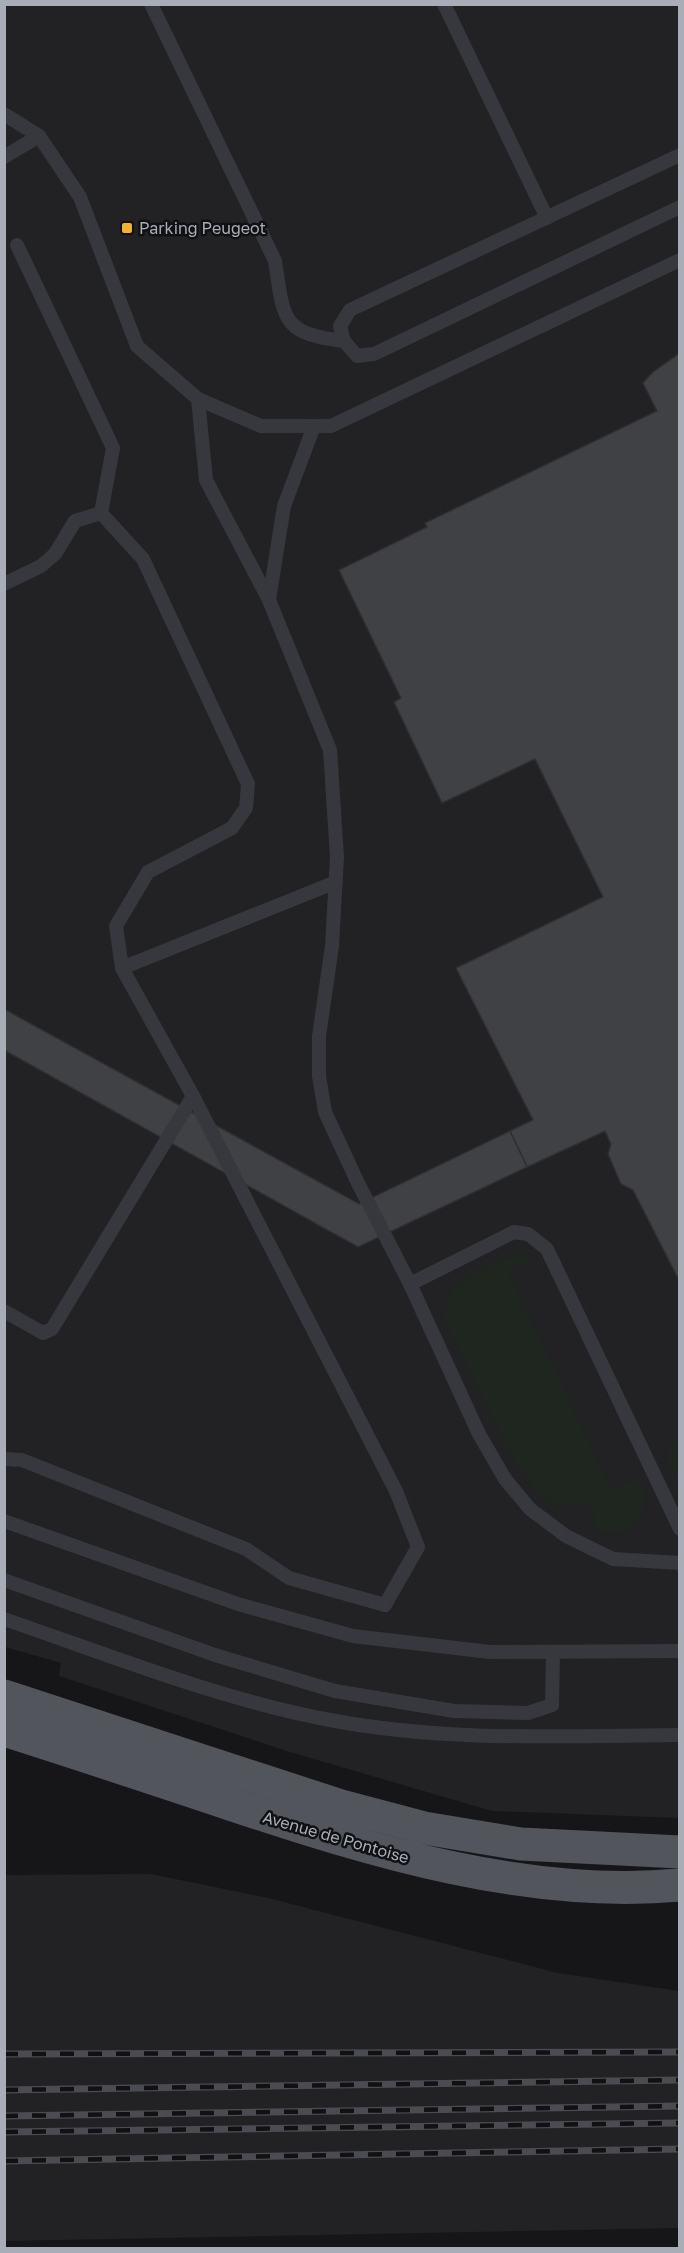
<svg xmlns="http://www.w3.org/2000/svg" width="684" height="2253" font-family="'Golos Text',sans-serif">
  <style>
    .built { fill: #222225 }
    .green { fill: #1e261f }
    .building { fill: #404145; stroke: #303034; stroke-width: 1.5 }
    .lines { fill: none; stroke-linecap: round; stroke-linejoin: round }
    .lane { stroke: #37383d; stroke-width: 14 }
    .primary { stroke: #53555c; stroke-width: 33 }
    .rail-casing { stroke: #4a4c52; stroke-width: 7 }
    .rail { stroke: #111113; stroke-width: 4.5; stroke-dasharray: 14; stroke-linecap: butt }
    .poi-dot { fill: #f2b134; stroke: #111113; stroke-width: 2 }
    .labels { text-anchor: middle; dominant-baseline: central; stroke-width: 5; stroke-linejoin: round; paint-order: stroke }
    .poi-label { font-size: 16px; fill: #a8adb8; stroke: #111113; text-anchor: start }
    .street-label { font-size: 16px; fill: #a8adb8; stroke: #111113 }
  </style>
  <rect width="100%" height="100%" fill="#161618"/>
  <!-- built -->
  <g class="built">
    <polygon points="4,5 679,5 679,1818 492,1811 290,1752 59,1676 61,1663 5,1647"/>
    <polygon points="151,1874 268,1898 558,1973 679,1991 679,2228 5,2241 5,1875"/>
  </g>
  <!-- green -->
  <g class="green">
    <path d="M518 1253 532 1257 507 1271 612 1490 637 1478C640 1485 645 1493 645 1501 645 1525 613 1543 593 1527 602 1502 577 1495 560 1511L537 1491 509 1452 446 1322C438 1280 488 1268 518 1253Z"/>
    <polygon points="679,1437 679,1487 670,1468 668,1448"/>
  </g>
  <!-- building -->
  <g class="building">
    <polygon points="680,353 680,1282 633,1190 621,1184 608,1154 611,1144 605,1131 527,1167 510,1131 533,1120 456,968 603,897 535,759 442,803 394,702 401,698 339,570 427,527 425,523 657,411 643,383 653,372"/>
    <polygon points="4,1009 359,1204 510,1131 527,1167 358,1247 4,1050"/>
  </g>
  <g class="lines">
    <!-- lane -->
    <g class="lane">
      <path d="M151 4 275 261C284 318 280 334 344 341"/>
      <polyline points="444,4 547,218"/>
      <polyline points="4,114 39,136 80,197 137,346 198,399 261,426 331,426 680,260"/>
      <polyline points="680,155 350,310 340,326 344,341 357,356 374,354 680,207"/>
      <polyline points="4,157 39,136"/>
      <polyline points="17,245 113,448 101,513"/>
      <polyline points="198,399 206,480 269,600"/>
      <polyline points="314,426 284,506 269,600 330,750 337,857 332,946 319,1036 319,1076 325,1112 357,1181 410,1284 479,1434 505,1479 530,1509 566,1536 613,1559 680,1563"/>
      <polyline points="4,584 41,566 55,554 75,521 101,513"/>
      <polyline points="122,968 336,882"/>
      <polyline points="410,1284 514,1232 528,1234 547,1249 680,1529"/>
      <polyline points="4,1311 43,1333 52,1329 193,1096 122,968 116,926 148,872 232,828 246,808 248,784 143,559 101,513"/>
      <polyline points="4,1459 22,1460 246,1549 289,1578 385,1605 418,1547 396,1491 193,1096"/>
      <polyline points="4,1521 238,1604 353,1636 490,1652 680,1651"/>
      <polyline points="4,1580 215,1655 335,1691 454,1711 528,1713 552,1705 553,1653"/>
      <path d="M4 1619C112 1656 218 1699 330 1720 445 1742 563 1736 680 1735"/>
    </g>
    <!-- primary -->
    <g class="primary">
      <polyline points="4,1696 341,1806 424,1828 521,1844 680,1852"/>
      <path d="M4 1730C80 1754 155 1779 230 1804 371 1851 528 1899 680 1885"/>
    </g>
    <!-- rail casing -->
    <g class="rail-casing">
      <g id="rail">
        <polyline points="4,2054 680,2052"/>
        <polyline points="4,2090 680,2080"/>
        <polyline points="4,2116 680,2106"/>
        <polyline points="4,2132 680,2123"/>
        <polyline points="4,2161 680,2149"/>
      </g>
    </g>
    <!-- rail -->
    <use href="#rail" class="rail"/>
  </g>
  <!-- markers -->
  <rect class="poi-dot" x="121" y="222" width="12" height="12" rx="3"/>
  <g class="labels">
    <!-- poi labels -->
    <g class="poi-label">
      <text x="139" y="228">Parking Peugeot</text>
    </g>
    <!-- street labels -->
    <g class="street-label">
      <text transform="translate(336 1837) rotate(16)">Avenue de Pontoise</text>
    </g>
  </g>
  <!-- border -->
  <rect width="684" height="2253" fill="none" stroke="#a8adb8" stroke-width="12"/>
</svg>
